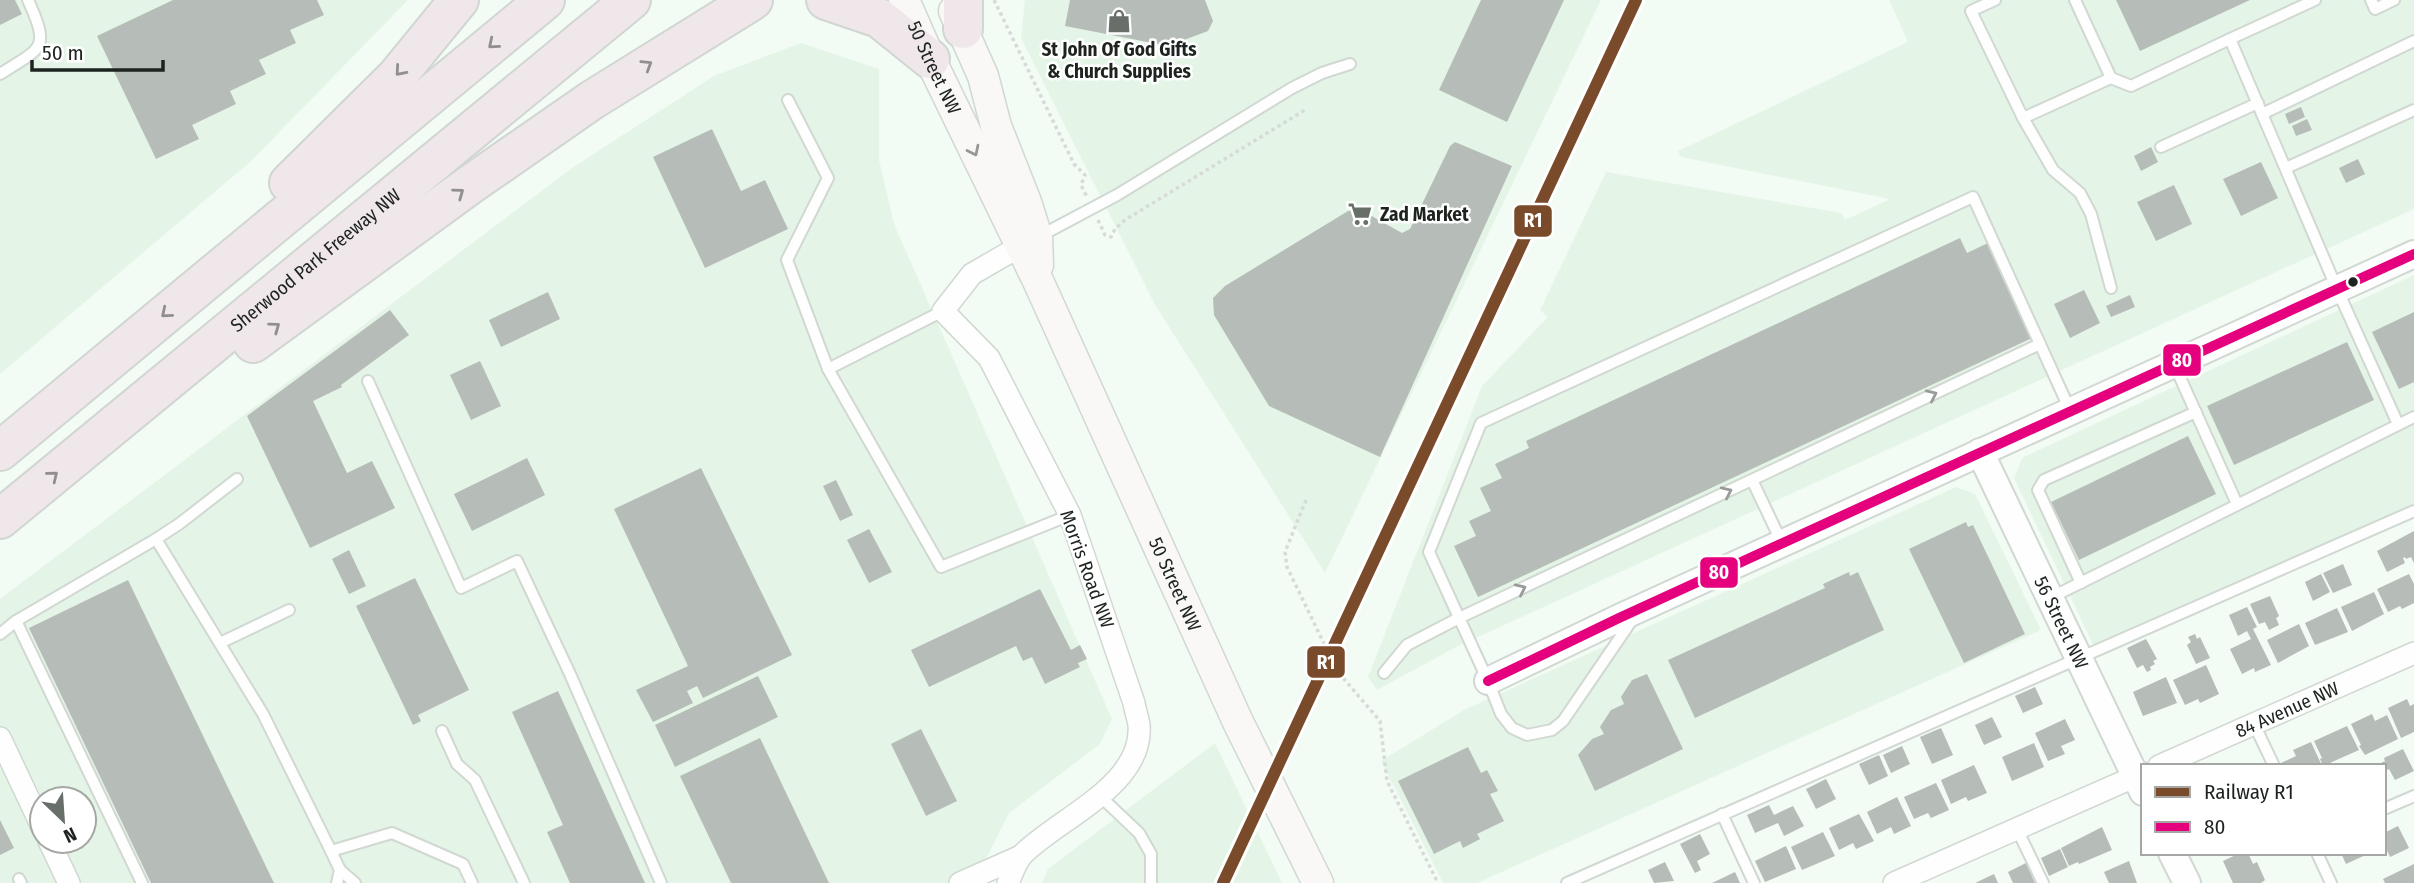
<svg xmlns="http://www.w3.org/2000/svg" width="2414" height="883" font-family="'Fira Sans Condensed',sans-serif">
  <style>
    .built { fill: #e4f5e7; fill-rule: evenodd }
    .building { fill: #b6bcb7 }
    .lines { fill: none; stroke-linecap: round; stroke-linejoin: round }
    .service-casing { stroke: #d1d8d2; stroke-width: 14 }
    .minor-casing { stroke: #d1d8d2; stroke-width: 24 }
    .tertiary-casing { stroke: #d1d8d2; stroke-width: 30 }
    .secondary-casing { stroke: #d1d8d2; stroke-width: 33 }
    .motorway-casing { stroke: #d1d6d2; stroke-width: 42 }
    .path { stroke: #d7dad8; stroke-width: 3.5; stroke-dasharray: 3.5 3.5; stroke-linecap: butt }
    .service { stroke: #fdfefd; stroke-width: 10 }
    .minor { stroke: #fdfefd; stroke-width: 21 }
    .tertiary { stroke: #fdfefd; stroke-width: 26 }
    .secondary { stroke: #f9f8f7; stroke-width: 30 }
    .motorway { stroke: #efe7ea; stroke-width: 38 }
    .bus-1-casing { stroke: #fff; stroke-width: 16 }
    .bus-1 { stroke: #e5007d; stroke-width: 10 }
    .rail-1-casing { stroke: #fff; stroke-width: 18 }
    .rail-1 { stroke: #7a4b2a; stroke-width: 12 }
    .oneway { stroke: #908f8e }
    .oneway2 { stroke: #969895 }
    .oneway3 { stroke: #989b99 }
    .bus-dot { fill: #1d231e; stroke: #fff; stroke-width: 2.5 }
    .labels { text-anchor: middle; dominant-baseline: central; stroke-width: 5; stroke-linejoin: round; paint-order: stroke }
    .poi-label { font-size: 19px; font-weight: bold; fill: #1d231e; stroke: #fff }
    .street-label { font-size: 19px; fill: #1d231e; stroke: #fff }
    .line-badge { stroke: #fff; stroke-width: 2.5 }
    .badge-label { font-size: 19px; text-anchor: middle; font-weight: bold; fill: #fff }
  </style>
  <rect width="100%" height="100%" fill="#f2fbf4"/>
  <!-- built -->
  <g class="built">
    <polygon points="0,0 408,0 250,162 0,374"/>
    <polygon points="1025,0 1601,0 1325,573 1154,303 1021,38"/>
    <polygon points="1889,0 2414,0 2414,209 1456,647 1377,690 1368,677 1482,386 1548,317 1540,310 1606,172 1841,213 1845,220 1890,199 1681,157 1678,151 1908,42"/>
    <path d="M801 43 879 69V160L894 224 1112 719 1100 744 1009 813 974 883H0V599L572 168 714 76ZM42 799H84V841H42Z"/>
    <polygon points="2414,275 2414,516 2098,655 2014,478 2022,458"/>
    <polygon points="1956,487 1975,494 2041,630 1477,883 1443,883 1381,761 1464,710"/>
    <polygon points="1215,743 1282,883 1042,883 1048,869"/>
  </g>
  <!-- building -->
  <g class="building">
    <polygon points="0,0 15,0 22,14 0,25"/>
    <polygon points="173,0 317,0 324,15 290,30 296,43 259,60 266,74 230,91 236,104 192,125 199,139 156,159 97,36"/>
    <polygon points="1070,0 1205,0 1213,21 1208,31 1168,46 1065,26"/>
    <polygon points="1481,0 1564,0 1507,122 1439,90"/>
    <polygon points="2116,0 2250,0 2140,51"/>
    <polygon points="2301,107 2305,117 2289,124 2285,114"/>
    <polygon points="2307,119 2312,130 2296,136 2292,126"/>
    <polygon points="712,129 741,191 765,180 788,229 705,268 653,157"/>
    <polygon points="1455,142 1512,166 1380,457 1269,406 1214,315 1213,298 1225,286 1348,211 1357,210 1368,214 1402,233 1410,229 1450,146"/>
    <polygon points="2151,147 2158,162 2141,171 2134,156"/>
    <polygon points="2358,159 2365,174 2346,183 2339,168"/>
    <polygon points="2261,162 2278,198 2241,216 2223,179"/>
    <polygon points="2174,185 2192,224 2156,241 2137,202"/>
    <polygon points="1960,238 1967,253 1988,243 2032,338 1478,597 1454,546 1476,536 1469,521 1491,511 1480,488 1502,478 1495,464 1529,448 1526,441"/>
    <polygon points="2084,290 2100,323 2070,338 2054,304"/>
    <polygon points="548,292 560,319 501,347 489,320"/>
    <polygon points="2130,295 2135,307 2111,317 2106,306"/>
    <polygon points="390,310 409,335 341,385 342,387 313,401 347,473 372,461 395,508 310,548 247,416"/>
    <polygon points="2414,312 2414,382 2399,389 2372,332"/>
    <polygon points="2347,342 2374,400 2234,465 2207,406"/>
    <polygon points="480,361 501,406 471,420 450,375"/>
    <polygon points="2188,436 2216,494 2079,560 2051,502"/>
    <polygon points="527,458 545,495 472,531 454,494"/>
    <polygon points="701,468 792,655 703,698 697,686 687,691 693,703 653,722 636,690 688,666 614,509"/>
    <polygon points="836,480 853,515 840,521 823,486"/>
    <polygon points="1966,522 1968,527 1973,525 2025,634 1964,663 1909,549"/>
    <polygon points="869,529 892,572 869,583 847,540"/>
    <polygon points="2414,531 2414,563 2411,557 2406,559 2405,557 2403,558 2405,563 2387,572 2377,551"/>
    <polygon points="349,550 366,586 349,594 332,559"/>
    <polygon points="2343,564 2352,585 2333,593 2323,573"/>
    <polygon points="1849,572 1850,576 1858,572 1884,630 1695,718 1668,660 1825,588 1823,584"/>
    <polygon points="2321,574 2330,592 2313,601 2305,582"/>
    <polygon points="2409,574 2414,584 2414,603 2402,609 2400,606 2388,612 2377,589"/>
    <polygon points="415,578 469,690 418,715 421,721 413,725 356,606"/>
    <polygon points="128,580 274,883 151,883 29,628"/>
    <polygon points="1040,589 1071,650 1080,645 1087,659 1078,663 1080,667 1045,684 1032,657 1023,661 1016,646 929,687 911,650"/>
    <polygon points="2374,592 2384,614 2352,631 2341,607"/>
    <polygon points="2270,596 2279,616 2276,618 2279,625 2269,630 2265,622 2259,624 2250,604"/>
    <polygon points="2247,607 2257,627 2253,629 2271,665 2255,672 2254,668 2242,674 2230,649 2251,639 2247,631 2238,636 2229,615"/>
    <polygon points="2337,608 2348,632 2315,645 2305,623"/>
    <polygon points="2299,624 2309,646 2278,663 2267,640"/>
    <polygon points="2195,634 2197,639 2200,637 2210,658 2196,664 2187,645 2191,642 2188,637"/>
    <polygon points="2146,639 2157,659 2153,661 2155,664 2150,667 2151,670 2147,672 2143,665 2137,668 2127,648"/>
    <polygon points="2206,665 2219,694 2200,703 2198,699 2185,705 2173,680"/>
    <polygon points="1647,674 1683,749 1595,791 1578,755 1592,739 1604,734 1600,727 1611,710 1624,704 1621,697 1632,680"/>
    <polygon points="758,676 778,717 675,767 655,725"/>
    <polygon points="2166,677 2177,703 2143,716 2133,692"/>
    <polygon points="2035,687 2043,704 2023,713 2015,696"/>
    <polygon points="558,691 645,883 570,883 547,832 563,825 512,712"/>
    <polygon points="2407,699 2410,706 2414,704 2414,732 2401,738 2388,708"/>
    <polygon points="2372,714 2375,721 2387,715 2398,739 2365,755 2359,746 2361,745 2351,724"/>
    <polygon points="1992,717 2002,737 1984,745 1975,725"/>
    <polygon points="2065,719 2075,740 2061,746 2065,754 2048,761 2035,733"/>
    <polygon points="2347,726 2359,750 2323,766 2320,759 2322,758 2314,741"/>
    <polygon points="1941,728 1953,755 1932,764 1920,737"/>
    <polygon points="921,729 957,801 926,816 891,744"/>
    <polygon points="760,738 829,883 731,883 680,776"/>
    <polygon points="2311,742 2322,766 2283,766 2281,763 2296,756 2293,750"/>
    <polygon points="2034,743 2044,767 2012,781 2002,757"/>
    <polygon points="1902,746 1910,764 1891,773 1883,755"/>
    <polygon points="1468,747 1481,773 1487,770 1498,791 1490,794 1504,821 1477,834 1480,839 1463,848 1460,841 1434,854 1398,781"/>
    <polygon points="2403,749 2414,771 2395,780 2389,769 2384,771 2384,766 2375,766 2385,761 2384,758"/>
    <polygon points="1879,755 1888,776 1869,785 1859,764"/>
    <polygon points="1974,765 1987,793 1968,801 1966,797 1951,804 1941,780"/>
    <polygon points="1826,779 1836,799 1816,809 1806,789"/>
    <polygon points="1936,783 1949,810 1931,818 1928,813 1914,819 1904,797"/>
    <polygon points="1897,797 1911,826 1894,834 1891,827 1877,834 1867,812"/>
    <polygon points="1769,805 1774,815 1793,806 1804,826 1784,836 1778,823 1755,833 1747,815"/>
    <polygon points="1859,814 1874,841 1856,849 1853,843 1839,850 1829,828"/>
    <polygon points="0,820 14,848 0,855"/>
    <polygon points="2398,826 2409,848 2390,857 2384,844 2384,833"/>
    <polygon points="2102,827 2112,850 2079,864 2078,862 2069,866 2061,848"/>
    <polygon points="1823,832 1835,856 1802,870 1791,847"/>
    <polygon points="1700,834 1710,854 1697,861 1701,870 1695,873 1680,844"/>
    <polygon points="1786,846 1796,869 1765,882 1755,861"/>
    <polygon points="2060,849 2068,867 2049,876 2041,858"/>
    <polygon points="2240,853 2248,853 2253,864 2257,862 2265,880 2261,883 2233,883 2223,861"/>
    <polygon points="2341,853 2370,853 2346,864"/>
    <polygon points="2129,861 2137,883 2109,883 2104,872"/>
    <polygon points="1665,862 1674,881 1654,883 1648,870"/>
    <polygon points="2026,863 2035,883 2013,883 2008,872"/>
    <polygon points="2414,864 2414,883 2385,883 2383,879"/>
    <polygon points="1735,872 1740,883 1712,883"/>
    <polygon points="1994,874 1998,883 1975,883"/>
  </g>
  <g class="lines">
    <!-- service casing -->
    <g class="service-casing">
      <g id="service">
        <polyline points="1995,0 1971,11 2023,118 2111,78"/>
        <polyline points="2075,0 2111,78 2131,86 2230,39"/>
        <polyline points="2315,0 2230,39 2337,289 2398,424"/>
        <polyline points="2371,0 2375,9 2394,0"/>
        <path d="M0 74C43 47 50 49 28 0"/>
        <polyline points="788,100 828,178 787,260 828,369 941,567 1070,515"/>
        <polyline points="2262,114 2414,41"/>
        <polyline points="2023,118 2053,170 2080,193 2091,214 2111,288"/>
        <polyline points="2161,147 2258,103"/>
        <polyline points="2286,168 2414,110"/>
        <polyline points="1038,237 1117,195 1292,88 1322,73 1350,64"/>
        <polyline points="2174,364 2237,504"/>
        <polyline points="828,369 943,311"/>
        <polyline points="368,381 461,588 517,561 570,674 661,883"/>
        <polyline points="1752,480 1782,543"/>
        <polyline points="156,539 179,524 237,479"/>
        <polyline points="2081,583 2038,490 2044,480 2196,412"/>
        <polyline points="2050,598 2414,417"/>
        <polyline points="1632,620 1563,721 1552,730 1527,735 1512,728 1501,714 1488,681 1429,552 1481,423 1973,197 2070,410"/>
        <polyline points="16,621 156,539 263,714 331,851 392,833 463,864 472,883"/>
        <polyline points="0,634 16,621 142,883"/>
        <polyline points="220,643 289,610"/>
        <polyline points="1384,673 1407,645 1459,618 2040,344"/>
        <polyline points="2254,724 2274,766"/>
        <polyline points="442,731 457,764 475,780 524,883"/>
        <polyline points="1099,795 1139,833 1151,854 1151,883"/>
        <polyline points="2384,809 2414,796"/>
        <polyline points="1722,814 1754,883"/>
        <polyline points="2017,829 2043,883"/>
        <polyline points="331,851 340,870 337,883"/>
        <polyline points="2317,853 2331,883"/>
        <polyline points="340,870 355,883"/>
        <polyline points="19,879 21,883"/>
        <polyline points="1567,883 2414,511"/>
      </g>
    </g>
    <!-- minor casing -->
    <g class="minor-casing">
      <g id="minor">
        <polyline points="0,738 42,827"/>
        <path id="s1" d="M2159 766 2414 653"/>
        <polyline points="49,841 69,883"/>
        <polyline points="960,883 1021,856"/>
        <path d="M1008 883C1012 874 1016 861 1023 854 1059 818 1144 785 1139 725 1138 718 1135 710 1134 703L1070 515 989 358 943 311 972 274 1031 240"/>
        <polyline points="1894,883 2143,773"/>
      </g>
    </g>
    <!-- tertiary casing -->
    <g class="tertiary-casing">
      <g id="tertiary">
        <path id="s2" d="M1980 452 2143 792"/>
        <polyline points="1488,681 1619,618 2414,254"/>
        <polyline points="2172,853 2187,883"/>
      </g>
    </g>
    <!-- secondary casing -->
    <g class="secondary-casing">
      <g id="secondary">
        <path id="s3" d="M904 0 930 59 1039 283 1238 722 1318 883"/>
        <polyline points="954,11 983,76 996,126 1026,202 1037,237 1038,265"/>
      </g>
    </g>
    <!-- motorway casing -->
    <g class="motorway-casing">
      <g id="motorway">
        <polyline points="826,0 879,18 930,59"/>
        <polyline points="963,0 963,29"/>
        <polyline points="289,183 396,77 459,0"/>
        <polyline points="253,343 471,184 592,100 753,0"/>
        <polyline points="0,451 545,0"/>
        <path id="s4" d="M0 519 631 0"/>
      </g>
    </g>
    <!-- path -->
    <g class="path">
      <polyline points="994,0 1074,164 1085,175 1081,185 1087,197"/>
      <polyline points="1098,220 1105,235 1111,237 1115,229 1125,220 1305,110"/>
      <polyline points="1306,500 1285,552 1287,567 1329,654 1344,679 1380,721 1387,781 1438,883"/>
    </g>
    <!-- service -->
    <use href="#service" class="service"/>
    <!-- minor -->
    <use href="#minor" class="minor"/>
    <!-- tertiary -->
    <use href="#tertiary" class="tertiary"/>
    <!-- secondary -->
    <use href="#secondary" class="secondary"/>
    <!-- motorway -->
    <use href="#motorway" class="motorway"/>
    <!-- bus-1 casing -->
    <g class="bus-1-casing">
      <polyline id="bus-1" points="1488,681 1619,618 2414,254"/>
    </g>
    <!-- bus-1 -->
    <use href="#bus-1" class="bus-1"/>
    <!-- rail-1 casing -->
    <g class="rail-1-casing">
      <polyline id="rail-1" points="1223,883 1636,0"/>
    </g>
    <!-- rail-1 -->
    <use href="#rail-1" class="rail-1"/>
  </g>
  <!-- one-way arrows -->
  <defs><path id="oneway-chevron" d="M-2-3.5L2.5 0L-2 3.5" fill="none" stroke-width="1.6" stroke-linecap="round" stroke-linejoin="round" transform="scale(1.75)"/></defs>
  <g class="oneway">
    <use href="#oneway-chevron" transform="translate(493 44) rotate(140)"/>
    <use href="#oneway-chevron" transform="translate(647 65) rotate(-32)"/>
    <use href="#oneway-chevron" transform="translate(400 71) rotate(131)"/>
    <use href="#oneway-chevron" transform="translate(459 193) rotate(-36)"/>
    <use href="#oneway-chevron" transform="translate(166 313) rotate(140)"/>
    <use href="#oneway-chevron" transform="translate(275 327) rotate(-36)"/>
    <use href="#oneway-chevron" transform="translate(53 476) rotate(-39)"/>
  </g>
  <use class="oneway2" href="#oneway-chevron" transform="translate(974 151) rotate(64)"/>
  <g class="oneway3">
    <use href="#oneway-chevron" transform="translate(1932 395) rotate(-25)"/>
    <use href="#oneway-chevron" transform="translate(1727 492) rotate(-25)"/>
    <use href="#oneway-chevron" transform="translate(1521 589) rotate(-25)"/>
  </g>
  <!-- icons -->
  <defs>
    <g id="shop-bare" transform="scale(1.89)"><path d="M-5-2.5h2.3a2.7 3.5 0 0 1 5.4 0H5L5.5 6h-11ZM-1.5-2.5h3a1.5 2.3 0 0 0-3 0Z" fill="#686f69" stroke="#fff" stroke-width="2.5" paint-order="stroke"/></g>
    <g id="supermarket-bare" transform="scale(1.89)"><path d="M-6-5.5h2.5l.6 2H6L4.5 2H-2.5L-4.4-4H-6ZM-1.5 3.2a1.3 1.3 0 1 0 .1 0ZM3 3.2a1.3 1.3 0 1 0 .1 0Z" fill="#686f69" stroke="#fff" stroke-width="2.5" paint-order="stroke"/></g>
  </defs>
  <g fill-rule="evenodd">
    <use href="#shop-bare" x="1119" y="21"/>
    <use href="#supermarket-bare" x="1360" y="214"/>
  </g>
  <!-- markers -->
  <circle class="bus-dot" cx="2353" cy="282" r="6"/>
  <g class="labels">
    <!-- poi labels -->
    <g class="poi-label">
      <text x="1119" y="49">St John Of God Gifts<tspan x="1119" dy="22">&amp; Church Supplies</tspan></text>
      <text x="1380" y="214" text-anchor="start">Zad Market</text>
    </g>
    <!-- street labels -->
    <g class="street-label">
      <text stroke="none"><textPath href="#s3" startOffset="74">50 Street NW</textPath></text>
      <text stroke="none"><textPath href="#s4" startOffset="408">Sherwood Park Freeway NW</textPath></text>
      <text transform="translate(1087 569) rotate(70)">Morris Road NW</text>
      <text stroke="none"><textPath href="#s3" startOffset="644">50 Street NW</textPath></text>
      <text stroke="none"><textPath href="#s2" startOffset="189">56 Street NW</textPath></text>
      <text stroke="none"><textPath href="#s1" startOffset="140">84 Avenue NW</textPath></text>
    </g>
  </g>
  <g class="line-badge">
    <rect x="1513" y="204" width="40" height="34" rx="7" fill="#7a4b2a"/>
    <rect x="2162" y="343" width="40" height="34" rx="7" fill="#e5007d"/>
    <rect x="1699" y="556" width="40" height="33" rx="7" fill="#e5007d"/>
    <rect x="1306" y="645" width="40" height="34" rx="7" fill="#7a4b2a"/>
  </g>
  <g class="badge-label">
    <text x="1533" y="227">R1</text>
    <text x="2182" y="367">80</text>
    <text x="1719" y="579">80</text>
    <text x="1326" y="669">R1</text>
  </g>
  <!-- legend -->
  <rect x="2141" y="764" width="245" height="91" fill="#ffffff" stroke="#a5a7a5" stroke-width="2"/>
  <rect x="2155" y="787" width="35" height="10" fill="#7a4b2a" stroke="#a5a7a5" stroke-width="2"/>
  <text x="2204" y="799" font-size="21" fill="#1d231e">Railway R1</text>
  <rect x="2155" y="822" width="35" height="10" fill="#e5007d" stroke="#a5a7a5" stroke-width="2"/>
  <text x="2204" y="834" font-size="21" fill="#1d231e">80</text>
  <!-- north arrow -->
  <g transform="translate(63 820) rotate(155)"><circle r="33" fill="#ffffff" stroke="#a5a7a5" stroke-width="2"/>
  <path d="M0-5L12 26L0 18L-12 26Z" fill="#686f69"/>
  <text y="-10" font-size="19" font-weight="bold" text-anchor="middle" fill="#1d231e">N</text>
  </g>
  <!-- scale -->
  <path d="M32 60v10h131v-10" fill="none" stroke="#1d231e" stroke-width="3.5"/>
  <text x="42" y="60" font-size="21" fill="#1d231e" stroke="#ffffff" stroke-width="5" paint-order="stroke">50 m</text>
</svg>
